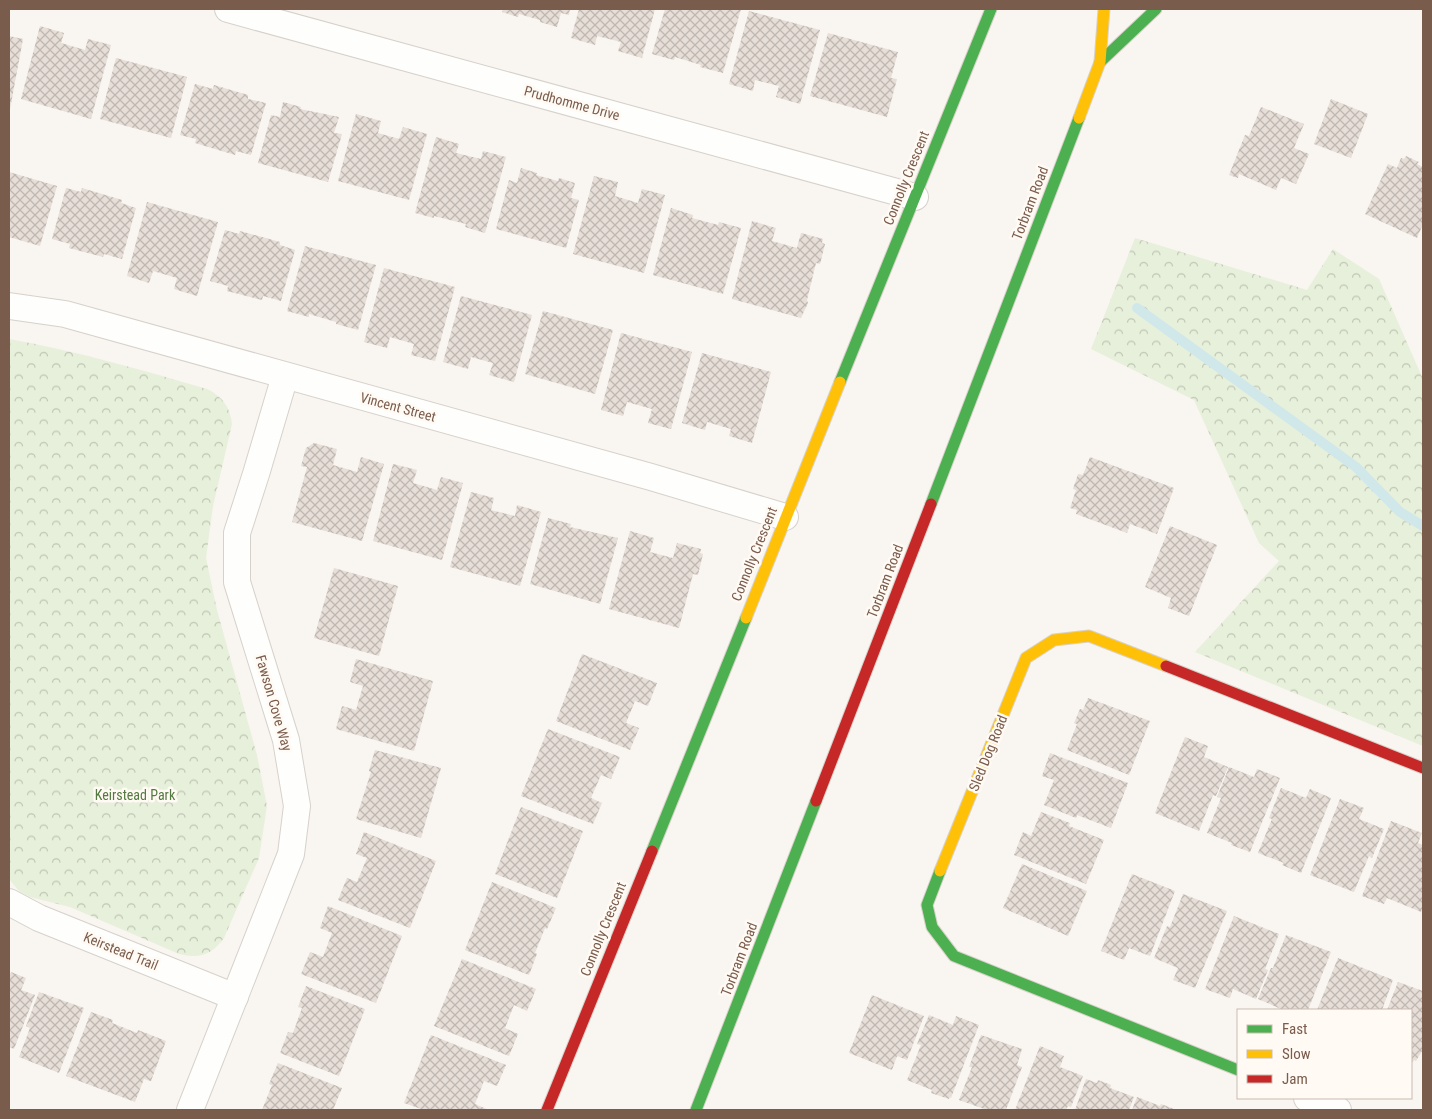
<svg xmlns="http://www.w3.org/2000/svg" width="1432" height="1119" font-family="'Roboto Condensed',sans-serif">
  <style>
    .park { fill: url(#park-crowns) }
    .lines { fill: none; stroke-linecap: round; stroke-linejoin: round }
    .stream { stroke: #d0e8ea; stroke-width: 10 }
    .building { fill: url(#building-cross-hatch) }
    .street-casing { stroke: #d7d1cb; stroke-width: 28 }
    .fast-casing { stroke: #d9d2cb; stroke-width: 13 }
    .slow-casing { stroke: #d9d2cb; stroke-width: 13 }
    .jam-casing { stroke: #d9d2cb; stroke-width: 13 }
    .street { stroke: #fefefd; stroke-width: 26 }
    .fast { stroke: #4caf50; stroke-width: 11 }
    .slow { stroke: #ffc107; stroke-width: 11 }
    .jam { stroke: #c62828; stroke-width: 11 }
    .labels { text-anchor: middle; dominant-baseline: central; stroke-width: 5; stroke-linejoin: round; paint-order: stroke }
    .street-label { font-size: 14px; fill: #7a5c4d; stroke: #fffaf3 }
    .park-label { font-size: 14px; fill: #537a41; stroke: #fffaf3 }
  </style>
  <defs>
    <pattern id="park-crowns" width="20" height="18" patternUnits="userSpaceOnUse" patternTransform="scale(1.25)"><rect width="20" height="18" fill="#e7f0db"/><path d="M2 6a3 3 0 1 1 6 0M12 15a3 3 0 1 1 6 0" fill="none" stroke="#c0c6b4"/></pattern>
    <pattern id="building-cross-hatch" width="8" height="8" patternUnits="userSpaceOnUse" patternTransform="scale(1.25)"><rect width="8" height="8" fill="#e6ded7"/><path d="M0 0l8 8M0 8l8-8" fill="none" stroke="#bfb7b1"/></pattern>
  </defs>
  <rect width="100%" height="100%" fill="#f9f5f0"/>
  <!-- park -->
  <g class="park">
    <polygon points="1135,238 1307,290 1333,249 1379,279 1423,379 1423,746 1195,652 1279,561 1259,543 1194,400 1091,349"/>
    <path d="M9 339C76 351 142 370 207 389 223 397 230 407 232 424L213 506 206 558 217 610 257 755 267 806 259 858 224 938C212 955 199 959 179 954L70 907 30 897 19 891 9 879Z"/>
  </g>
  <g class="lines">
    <!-- stream -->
    <polyline class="stream" points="1137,308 1356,467 1400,512 1423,526"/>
  </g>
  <!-- building -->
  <g class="building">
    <polygon points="503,9 570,9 569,15 561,13 557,27 540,22 540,20 519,14 518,17 502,12"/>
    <polygon points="579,9 655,9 642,58 618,51 621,42 597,36 595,45 571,38"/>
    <polygon points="665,9 741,9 723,73 700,67 701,65 675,57 674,60 652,54"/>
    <polygon points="749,11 820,30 800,104 776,97 779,86 755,80 753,91 729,84"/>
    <polygon points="40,26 64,33 61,43 85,50 88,39 111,45 91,119 21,99"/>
    <polygon points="828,33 898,52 891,78 897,79 887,117 810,96"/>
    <polygon points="9,36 23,39 10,109 9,108"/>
    <polygon points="116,58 187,77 171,138 100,119"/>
    <polygon points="195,84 213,89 214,85 248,95 248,99 266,103 251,155 236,151 235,155 195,143 196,139 180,135"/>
    <polygon points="1331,99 1368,114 1351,158 1314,144"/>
    <polygon points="283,102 301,107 300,109 339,117 334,133 342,134 328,182 258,163 271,115 280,117"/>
    <polygon points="1261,107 1304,124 1294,148 1309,154 1296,184 1281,178 1276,190 1239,174 1238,178 1229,175 1245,135 1249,136"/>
    <polygon points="356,114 381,121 378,133 399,139 403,127 427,134 409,200 338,181"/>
    <polygon points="436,137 459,144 456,153 481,159 483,151 506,157 485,233 465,227 466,224 434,216 434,218 415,213"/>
    <polygon points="1406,156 1419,162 1417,164 1423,167 1423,224 1417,238 1365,214 1388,164 1397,168 1401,158 1404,159"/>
    <polygon points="521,168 537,173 536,175 558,181 559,178 575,183 571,198 579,200 566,248 496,229 509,180 517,183"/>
    <polygon points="9,172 57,186 40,246 9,237"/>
    <polygon points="594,176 618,182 615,196 638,203 642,189 665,195 644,273 573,254"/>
    <polygon points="66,188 81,192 82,188 122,200 121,203 136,208 122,259 104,254 103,257 69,248 70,244 52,239"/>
    <polygon points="147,202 218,222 197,296 174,289 177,278 153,271 149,283 127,276"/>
    <polygon points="671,208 693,215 692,218 718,225 719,222 741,228 723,294 653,275"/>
    <polygon points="752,221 776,228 772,241 797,248 801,233 823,239 822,243 825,244 820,264 816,263 807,300 808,303 801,318 732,299"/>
    <polygon points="225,230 239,234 240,231 280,242 280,245 295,250 281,301 263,296 262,300 227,291 228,286 210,281"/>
    <polygon points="305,246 376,265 358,330 336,324 336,322 309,314 309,317 287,311"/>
    <polygon points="384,268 455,287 435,361 411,355 414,344 390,337 387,348 364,342"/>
    <polygon points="461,296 532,315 514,382 489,375 493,363 471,357 468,369 443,362"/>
    <polygon points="543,311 613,330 595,394 525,374"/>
    <polygon points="621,333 692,352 671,429 648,423 652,409 627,402 623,416 601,410"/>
    <polygon points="702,353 771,372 752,443 729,436 731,429 707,422 705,430 682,423"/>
    <polygon points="314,443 337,449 333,465 357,472 361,457 384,464 362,541 292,522 307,467 301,466 306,448"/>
    <polygon points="1090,457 1174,488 1157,534 1130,524 1127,533 1076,514 1077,510 1070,508 1076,490 1073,489 1078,474 1083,475"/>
    <polygon points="393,464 417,470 413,483 437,490 441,477 463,483 442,560 373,541"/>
    <polygon points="471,492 494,498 491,510 515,516 517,505 541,512 520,586 450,567"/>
    <polygon points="548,518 571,524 570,527 618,538 600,604 530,584"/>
    <polygon points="1170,526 1217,545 1189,616 1168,608 1171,598 1145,587"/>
    <polygon points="630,531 654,538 650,552 673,558 677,543 701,549 700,553 703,554 698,575 693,574 679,628 609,609"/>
    <polygon points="334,568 398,586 379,656 314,638"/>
    <polygon points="582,654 657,683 648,706 635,701 626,723 639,728 630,750 556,721"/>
    <polygon points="356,659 433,681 414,751 336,729 342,706 356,710 363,686 350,682"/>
    <polygon points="1088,698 1150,721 1129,775 1067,750 1077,724 1074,723 1080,709 1083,710"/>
    <polygon points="548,729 620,757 611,779 601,775 591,798 602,803 593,824 521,796"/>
    <polygon points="1185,737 1208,746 1204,757 1228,767 1216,796 1213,795 1199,831 1155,813"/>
    <polygon points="375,750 441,768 421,838 356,819 371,772 369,771"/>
    <polygon points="1050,753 1128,783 1111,828 1077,815 1076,818 1044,805 1054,780 1042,776"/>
    <polygon points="1229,767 1254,777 1257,769 1280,778 1250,852 1231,845 1232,843 1207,833 1221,798 1217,797"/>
    <polygon points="1281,788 1306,798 1310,789 1331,798 1301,873 1282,865 1284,863 1258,853 1272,819 1269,818"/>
    <polygon points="1340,799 1364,808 1359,819 1384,829 1372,858 1369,856 1354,892 1310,875"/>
    <polygon points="521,807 583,831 557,898 495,874"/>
    <polygon points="1041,812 1070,823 1069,826 1104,840 1086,884 1014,855 1023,832 1031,836"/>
    <polygon points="1391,821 1422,833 1418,843 1423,845 1423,906 1421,912 1387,898 1384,904 1362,896"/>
    <polygon points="364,832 436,861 410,928 338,900 347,878 357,882 367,858 356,854"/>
    <polygon points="1022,864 1087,891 1068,936 1003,908"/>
    <polygon points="1132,874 1175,891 1150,956 1129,948 1124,960 1101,951"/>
    <polygon points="492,882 556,908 547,929 545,928 535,953 537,954 529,975 465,950"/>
    <polygon points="1183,894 1227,911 1195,988 1173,980 1178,968 1154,958 1167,926 1170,927"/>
    <polygon points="328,906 402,936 376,1003 301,974 310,952 323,957 332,933 320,928"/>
    <polygon points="1234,916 1279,934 1265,969 1268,970 1256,999 1233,989 1230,998 1205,989"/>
    <polygon points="1286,935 1331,952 1308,1010 1281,1010 1281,1009 1258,999 1271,968 1273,968"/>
    <polygon points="1338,958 1393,980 1382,1010 1317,1010"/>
    <polygon points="462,959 536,989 527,1011 514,1005 505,1028 518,1034 509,1056 434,1026"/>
    <polygon points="11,972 26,978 21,990 35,995 14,1049 9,1047 9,976"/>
    <polygon points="1398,982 1423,991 1423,1052 1422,1051 1416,1061 1414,1060 1413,1062 1411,1061 1411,1010 1387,1010"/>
    <polygon points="306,986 365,1009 339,1076 280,1053 288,1032 293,1033 302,1008 298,1007"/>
    <polygon points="39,992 84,1008 59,1073 19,1057 30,1028 26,1026"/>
    <polygon points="872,995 924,1016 907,1060 897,1056 892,1070 849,1053"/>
    <polygon points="91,1012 113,1020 112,1023 137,1033 138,1030 166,1041 151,1081 144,1079 135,1102 66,1076"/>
    <polygon points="929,1015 953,1025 956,1016 979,1025 951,1098 950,1097 949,1099 931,1093 932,1090 907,1080 921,1045 917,1044"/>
    <polygon points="431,1035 506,1065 497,1086 484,1081 475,1104 489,1110 424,1110 404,1103"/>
    <polygon points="981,1035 1022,1049 1017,1065 1022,1067 1006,1110 987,1110 959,1100 972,1067 969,1067"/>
    <polygon points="1040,1046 1064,1056 1060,1067 1083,1076 1071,1107 1068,1106 1066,1110 1015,1110"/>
    <polygon points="278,1063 342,1088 333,1110 262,1110 272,1085 269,1084"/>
    <polygon points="1086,1079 1097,1083 1098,1080 1111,1085 1110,1088 1134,1097 1129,1110 1075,1110"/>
    <polygon points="1137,1097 1160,1106 1161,1104 1177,1110 1132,1110"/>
  </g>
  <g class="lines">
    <!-- street casing -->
    <g class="street-casing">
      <g id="street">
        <polyline points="228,9 915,197"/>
        <polyline points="9,306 65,314 651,477 785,517"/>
        <polyline points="9,902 39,918 235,997"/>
        <polyline points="1307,1098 1338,1110"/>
        <polyline points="190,1110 291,854 297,806 286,740 237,582 237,533 256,474 285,376"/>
      </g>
    </g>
    <!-- fast casing -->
    <g class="fast-casing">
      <g id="fast">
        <polyline points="1100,62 1156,9"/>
        <polyline points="840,382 991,9"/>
        <polyline points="931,504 1079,118"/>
        <polyline points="652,851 746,618"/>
        <polyline points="940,871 927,905 932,927 954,956 1238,1070"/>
        <polyline points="696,1110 816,801"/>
      </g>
    </g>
    <!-- slow casing -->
    <g class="slow-casing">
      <g id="slow">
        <polyline points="1079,118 1100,62 1104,9"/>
        <polyline points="746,618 840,382"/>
        <polyline points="940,871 1026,658 1054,640 1089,636 1166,666"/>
      </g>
    </g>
    <!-- jam casing -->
    <g class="jam-casing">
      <g id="jam">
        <polyline points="1166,666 1423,768"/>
        <polyline points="816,801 931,504"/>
        <polyline points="547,1110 652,851"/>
      </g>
    </g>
    <!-- street -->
    <use href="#street" class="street"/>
    <!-- fast -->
    <use href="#fast" class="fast"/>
    <!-- slow -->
    <use href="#slow" class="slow"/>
    <!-- jam -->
    <use href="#jam" class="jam"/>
  </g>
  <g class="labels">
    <!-- street labels -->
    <g class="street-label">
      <text transform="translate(572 103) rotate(15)">Prudhomme Drive</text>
      <text transform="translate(906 178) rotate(-68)">Connolly Crescent</text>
      <text transform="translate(1030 203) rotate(-69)">Torbram Road</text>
      <text transform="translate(398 407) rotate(15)">Vincent Street</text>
      <text transform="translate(754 554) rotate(-68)">Connolly Crescent</text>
      <text transform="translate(885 581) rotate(-69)">Torbram Road</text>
      <text transform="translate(274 703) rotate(74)">Fawson Cove Way</text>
      <text transform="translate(988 753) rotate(-68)">Sled Dog Road</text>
      <text transform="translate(603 929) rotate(-68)">Connolly Crescent</text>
      <text transform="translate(121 951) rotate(22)">Keirstead Trail</text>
      <text transform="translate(739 959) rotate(-69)">Torbram Road</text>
    </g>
    <!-- park labels -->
    <g class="park-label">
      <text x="135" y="795">Keirstead Park</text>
    </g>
  </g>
  <!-- border -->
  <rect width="1432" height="1119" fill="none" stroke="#7a5c4d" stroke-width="20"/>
  <!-- legend -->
  <rect x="1237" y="1009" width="175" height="90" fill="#fffaf3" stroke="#cabbb1"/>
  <rect x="1247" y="1025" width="25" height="8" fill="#4caf50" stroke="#cabbb1"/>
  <text x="1282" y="1034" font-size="15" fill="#7a5c4d">Fast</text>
  <rect x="1247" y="1050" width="25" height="8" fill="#ffc107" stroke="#cabbb1"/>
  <text x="1282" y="1059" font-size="15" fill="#7a5c4d">Slow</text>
  <rect x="1247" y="1075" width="25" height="8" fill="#c62828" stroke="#cabbb1"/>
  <text x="1282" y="1084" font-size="15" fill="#7a5c4d">Jam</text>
</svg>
